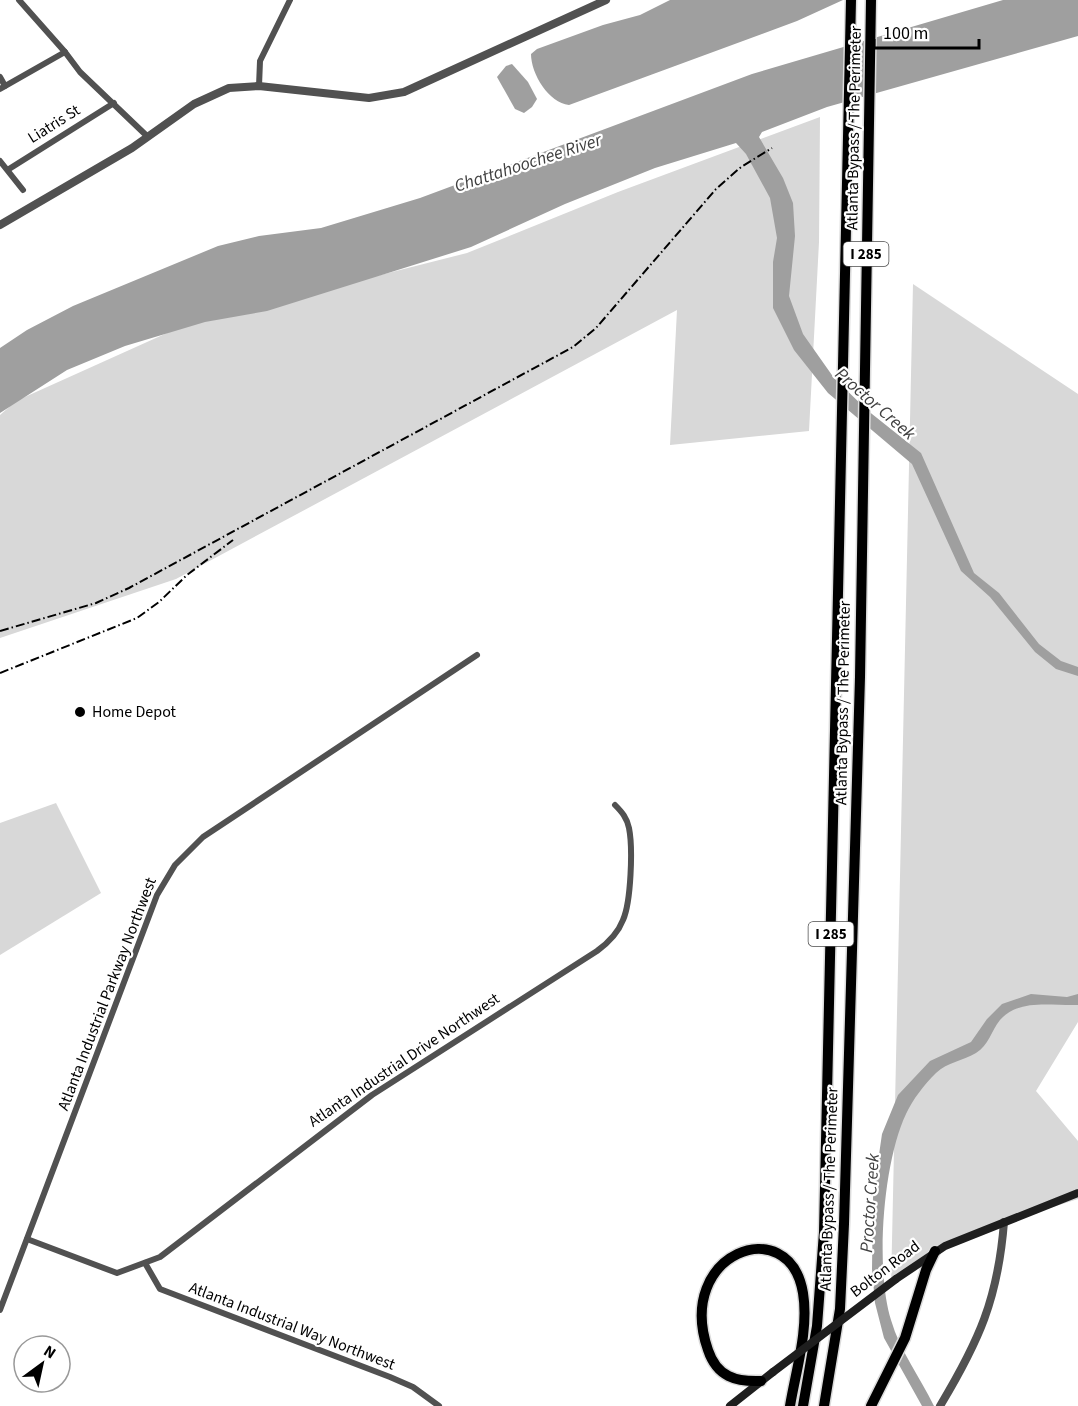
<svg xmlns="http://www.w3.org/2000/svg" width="1078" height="1406" font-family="'Source Sans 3',sans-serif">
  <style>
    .green { fill: #d8d8d8 }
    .water { fill: #9f9f9f }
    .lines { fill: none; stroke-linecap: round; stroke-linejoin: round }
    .motorway-casing { stroke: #dbdbdb; stroke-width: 13 }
    .minor { stroke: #515151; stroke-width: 6 }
    .tertiary { stroke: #515151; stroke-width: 8 }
    .secondary { stroke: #1e1e1e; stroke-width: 8 }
    .motorway { stroke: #000; stroke-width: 10 }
    .rail { stroke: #000; stroke-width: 2; stroke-dasharray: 9 3 1.5 3; stroke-linecap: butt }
    .secondary-bridge { stroke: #1e1e1e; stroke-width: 8 }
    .poi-dot { fill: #000; stroke: #fff; stroke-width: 2 }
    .labels { text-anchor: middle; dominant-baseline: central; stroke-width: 4.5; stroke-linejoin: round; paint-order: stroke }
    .shield { fill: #fff; stroke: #4c4c4c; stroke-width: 1.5 }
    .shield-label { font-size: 15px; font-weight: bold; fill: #000 }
    .street-label { font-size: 16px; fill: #000; stroke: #fff }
    .poi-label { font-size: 16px; fill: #000; stroke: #fff; text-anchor: start }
    .water-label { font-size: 18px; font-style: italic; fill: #404040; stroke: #fff }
  </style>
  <rect width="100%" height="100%" fill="#fff"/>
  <!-- green -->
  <g class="green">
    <polygon points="820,117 819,242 809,431 670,445 677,310 176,579 0,638 0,415 16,401 187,324 467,253 618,192"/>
    <polygon points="913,284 1078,394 1078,1022 1036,1091 1078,1141 1078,1199 944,1242 891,1287"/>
    <polygon points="56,803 101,893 0,955 0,823"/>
  </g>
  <!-- water -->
  <g class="water">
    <path d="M670 0H843L797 21 569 105C549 103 531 74 531 54L537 49 603 25 640 15Z"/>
    <polygon points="1003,0 1078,0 1078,36 827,107 762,132 759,137 783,178 793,203 795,236 789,296 803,334 834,378 867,410 921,453 974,573 999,593 1039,644 1061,661 1078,667 1078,676 1056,669 1035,652 990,597 961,571 912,464 828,393 794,350 773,308 773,262 777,238 770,198 746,154 736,143 655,168 565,204 471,247 267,311 205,322 125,346 67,370 0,413 0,348 27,330 73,306 218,246 259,236 321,228 420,198 752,74"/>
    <polygon points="512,64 528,82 537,99 532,107 524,113 515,109 497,77 506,66"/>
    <path d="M1031 994 1067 997 1078 994V1005C1052 1006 1019 998 1000 1020 991 1031 989 1045 976 1053 962 1061 948 1062 936 1073 924 1085 913 1099 906 1114 883 1162 875 1269 891 1320 900 1351 920 1377 934 1406H922L884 1338 875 1303 872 1269 873 1196 882 1134 898 1095 930 1061 971 1042 987 1019 1002 1004Z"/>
  </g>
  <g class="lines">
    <!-- motorway casing -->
    <g class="motorway-casing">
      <g id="motorway">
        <path d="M761 1381C736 1382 717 1377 708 1350 674 1253 789 1210 803 1293 809 1329 796 1370 790 1406"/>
        <polyline points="803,1406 817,1326 824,1232 851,0"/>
        <polyline points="824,1406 840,1309 844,1224 860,677 871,0"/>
        <polyline points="871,1406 905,1338 926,1270 935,1251"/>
      </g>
    </g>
    <!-- minor -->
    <g class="minor">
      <polyline points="19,0 65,52 80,72 148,137"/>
      <polyline points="0,77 5,86"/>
      <polyline points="259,86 260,61 290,0"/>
      <polyline points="0,89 65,52"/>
      <polyline points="0,161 23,190"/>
      <polyline points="9,169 114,103"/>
      <path d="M27 1239 117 1273 160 1257 372 1095 597 951C608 943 618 933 623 920 631 902 633 848 629 828 627 818 622 812 615 805"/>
      <polyline points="145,1263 160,1289 390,1377 413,1387 439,1406"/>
      <polyline points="0,1310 157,895 175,865 203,837 477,655"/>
    </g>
    <!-- tertiary -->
    <g class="tertiary">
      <polyline points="0,225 132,148 194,104 229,88 259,86 369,98 404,92 606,0"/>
      <path d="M940 1406C979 1341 998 1299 1004 1222"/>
    </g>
    <!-- secondary -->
    <g class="secondary">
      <polyline points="896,1279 945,1246 1078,1193"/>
      <polyline points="730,1406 773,1372"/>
    </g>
    <!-- motorway -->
    <use href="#motorway" class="motorway"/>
    <!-- rail -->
    <g class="rail">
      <polyline points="0,631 96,603 129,588 573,347 596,328 716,189 741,167 772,148"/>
      <polyline points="0,673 137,618 159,602 187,575 233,540"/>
    </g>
    <!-- secondary-bridge -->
    <polyline class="secondary-bridge" points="773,1372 896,1279"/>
  </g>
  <!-- markers -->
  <circle class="poi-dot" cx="80" cy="712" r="6"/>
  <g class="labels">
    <!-- shield labels -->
    <g class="shield">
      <rect x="843.5" y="242" width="45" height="24" rx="4.5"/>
      <rect x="808.5" y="922" width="45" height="24" rx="4.5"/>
    </g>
    <g class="shield-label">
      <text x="866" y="254">I 285</text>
      <text x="831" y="934">I 285</text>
    </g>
    <!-- street labels -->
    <g class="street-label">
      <text transform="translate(54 124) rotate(-32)">Liatris St</text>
      <text transform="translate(854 128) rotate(-89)">Atlanta Bypass / The Perimeter</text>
      <text transform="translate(843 703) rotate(-89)">Atlanta Bypass / The Perimeter</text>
      <text transform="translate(107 994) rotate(-69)">Atlanta Industrial Parkway Northwest</text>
      <text transform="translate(404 1060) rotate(-34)">Atlanta Industrial Drive Northwest</text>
      <text transform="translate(829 1189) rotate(-88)">Atlanta Bypass / The Perimeter</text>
      <text transform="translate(885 1269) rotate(-37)">Bolton Road</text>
      <text transform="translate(292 1326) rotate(21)">Atlanta Industrial Way Northwest</text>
    </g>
    <!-- poi labels -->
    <g class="poi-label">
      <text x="92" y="712">Home Depot</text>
    </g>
    <!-- water labels -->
    <g class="water-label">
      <text transform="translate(528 163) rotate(-18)">Chattahoochee River</text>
      <text transform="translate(875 404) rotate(41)">Proctor Creek</text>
      <text transform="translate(870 1203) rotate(-86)">Proctor Creek</text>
    </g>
  </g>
  <!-- north arrow -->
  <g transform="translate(42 1364) rotate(33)"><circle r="28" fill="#ffffff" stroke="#999999" stroke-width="1.5"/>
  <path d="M0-4.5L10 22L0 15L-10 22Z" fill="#000000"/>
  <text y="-9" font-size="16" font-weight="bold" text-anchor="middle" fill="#000000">N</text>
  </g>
  <!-- scale -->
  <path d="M874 39v9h105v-9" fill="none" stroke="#000000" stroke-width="3"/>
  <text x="883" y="39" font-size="18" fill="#000000" stroke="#ffffff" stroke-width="4.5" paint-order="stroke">100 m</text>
</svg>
